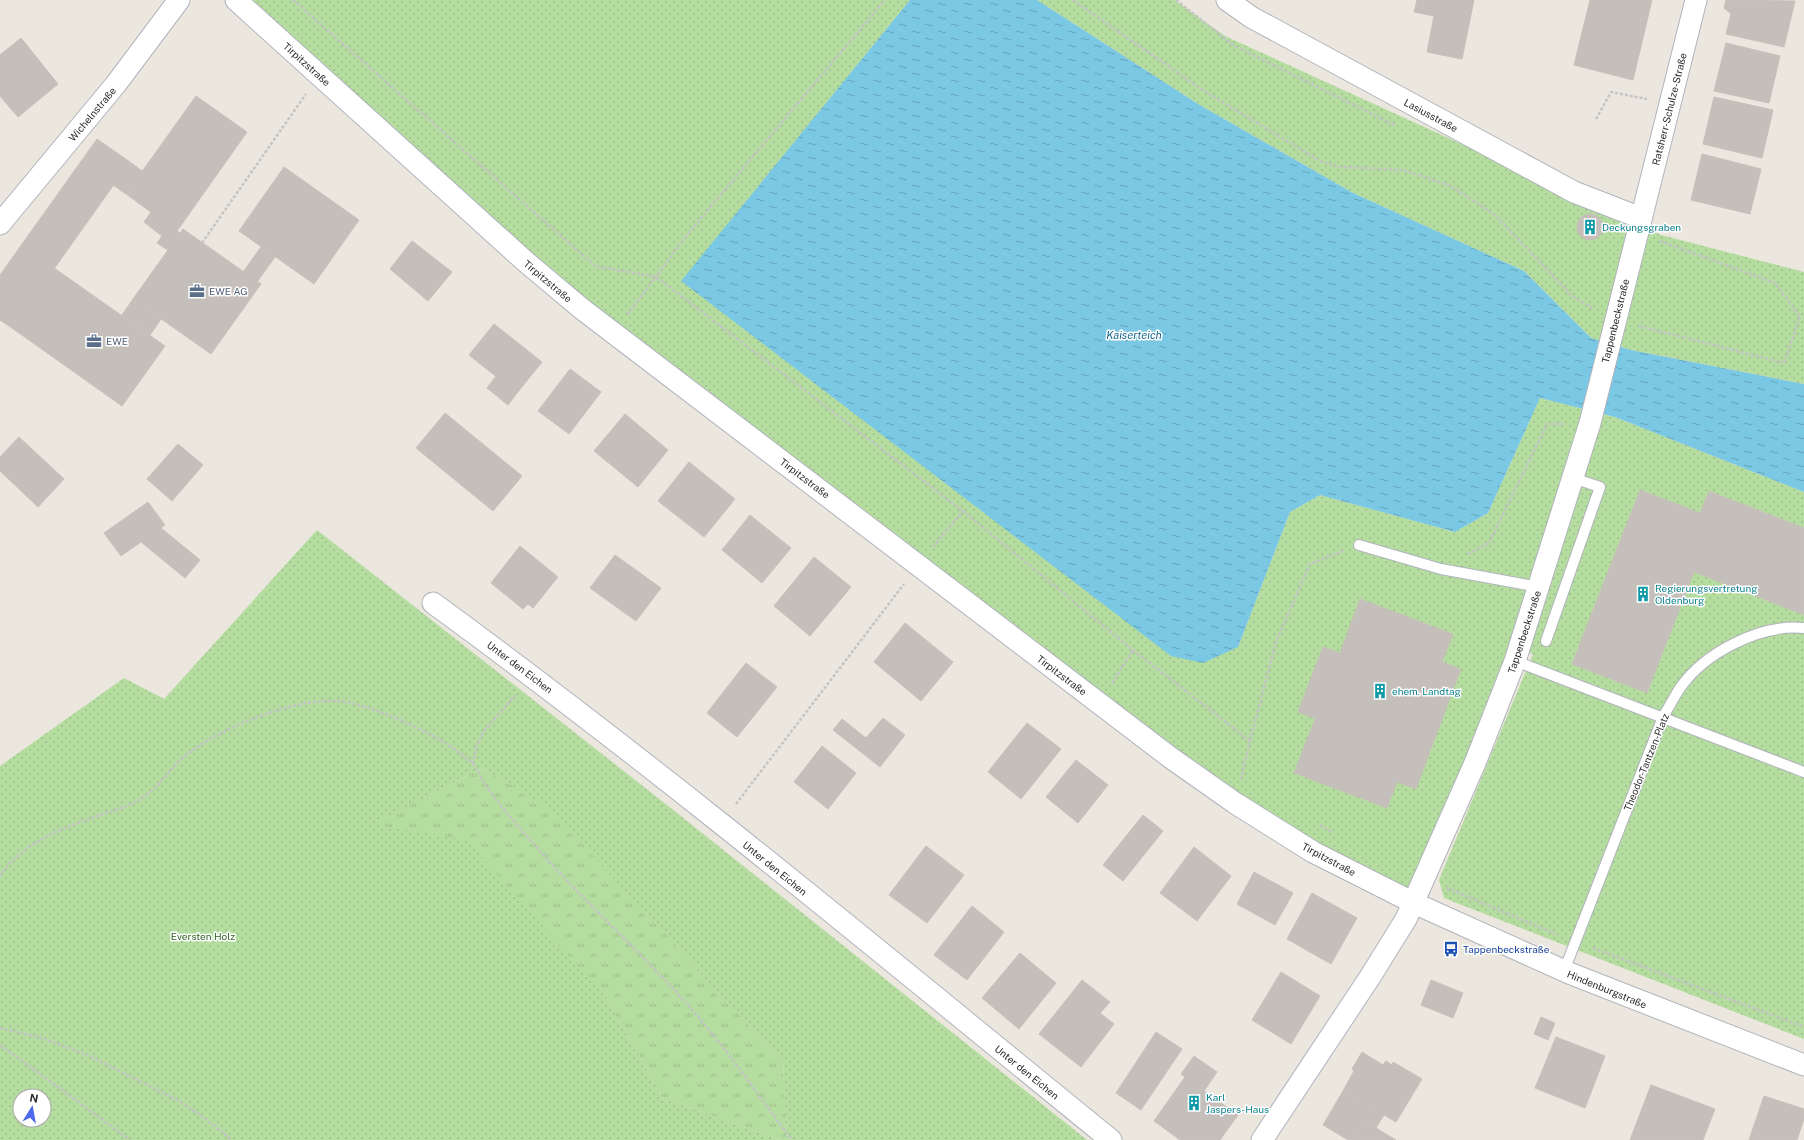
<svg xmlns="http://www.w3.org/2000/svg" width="1804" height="1140" font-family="'Public Sans',sans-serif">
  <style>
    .grass { fill: url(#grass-tufts) }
    .park { fill: url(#park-dots); fill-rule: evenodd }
    .water { fill: url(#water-ripples) }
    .building { fill: #c4bfba; stroke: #c7c1b8 }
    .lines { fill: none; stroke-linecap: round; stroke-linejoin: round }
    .service-casing { stroke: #b1b4bd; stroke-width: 12 }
    .minor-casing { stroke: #b1b4bd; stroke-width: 23 }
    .path { stroke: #c4c4c4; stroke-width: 2.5; stroke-dasharray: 3 2; stroke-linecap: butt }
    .service { stroke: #fff; stroke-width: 10 }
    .minor { stroke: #fff; stroke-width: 21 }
    .labels { text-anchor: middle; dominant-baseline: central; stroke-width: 3; stroke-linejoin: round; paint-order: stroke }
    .street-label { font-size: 10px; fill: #2b2b2b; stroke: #fff }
    .culture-label { font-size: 10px; fill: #0d838f; stroke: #fff; text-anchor: start }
    .service-label { font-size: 10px; fill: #4e5e75; stroke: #fff; text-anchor: start }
    .park-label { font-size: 10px; fill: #2e6221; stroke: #fff }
    .transit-label { font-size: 10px; fill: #164399; stroke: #fff; text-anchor: start }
    .water-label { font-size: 11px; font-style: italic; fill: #196790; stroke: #fff }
  </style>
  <defs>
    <pattern id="grass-tufts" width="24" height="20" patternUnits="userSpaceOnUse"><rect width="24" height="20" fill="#b4dd9f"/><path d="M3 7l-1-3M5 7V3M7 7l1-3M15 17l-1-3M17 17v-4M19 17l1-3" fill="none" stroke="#9bbe89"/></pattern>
    <pattern id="park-dots" width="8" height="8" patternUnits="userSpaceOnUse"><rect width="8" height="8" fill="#b4dd9f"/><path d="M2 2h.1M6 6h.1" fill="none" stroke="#9bbe89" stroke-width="1.8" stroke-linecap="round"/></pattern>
    <pattern id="water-ripples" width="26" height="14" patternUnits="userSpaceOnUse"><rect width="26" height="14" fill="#7ac8e4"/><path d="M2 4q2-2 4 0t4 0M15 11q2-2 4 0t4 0" fill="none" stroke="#64a3b9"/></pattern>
  </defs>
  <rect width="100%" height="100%" fill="#ebe6de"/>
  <!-- grass -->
  <polygon class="grass" points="482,768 549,806 783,1063 787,1140 779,1140 662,1098 607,999 371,824"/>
  <!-- park -->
  <g class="park">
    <polygon points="236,0 910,0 682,281 1238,647 1290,512 1320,495 1455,532 1488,513 1540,398 1615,417 1804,492 1804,528 1709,491 1700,513 1640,490 1572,664 1647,693 1694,572 1804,615 1804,1039 1444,898 1439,880 1533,654 1519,650 1414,903 1313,852 613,332"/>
    <polygon points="1037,0 1174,0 1225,36 1661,235 1804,272 1804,384 1631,350 1591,338 1524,271 1353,193 1198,104"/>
    <path d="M317 530 672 809 1087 1140H787L783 1063 549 807 482 768 372 824 466 840 607 999 662 1098 779 1140H0V766L124 678 164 699ZM20 1096H44V1120H20Z"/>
  </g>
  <!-- water -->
  <polygon class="water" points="910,0 1037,0 1198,104 1353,193 1524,271 1591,338 1631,350 1804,384 1804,492 1615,417 1540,398 1488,513 1455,532 1320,495 1290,512 1238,647 1203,663 1171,656 681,281"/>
  <!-- building -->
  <g class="building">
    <polygon points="1417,0 1474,0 1462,59 1427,52 1434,16 1414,12"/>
    <polygon points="1590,0 1652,0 1633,80 1574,65"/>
    <polygon points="1726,0 1795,1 1784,47 1726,34 1731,14 1724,8"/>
    <polygon points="21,38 58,84 18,117 0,96 0,55"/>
    <polygon points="1726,43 1780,56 1769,103 1714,91"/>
    <polygon points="196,96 247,132 177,231 126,194"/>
    <polygon points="1714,97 1773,110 1762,158 1703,144"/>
    <polygon points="97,139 130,162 12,328 0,320 0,275"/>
    <polygon points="1702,154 1761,169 1750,214 1691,200"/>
    <polygon points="130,162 142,171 126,194 113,185"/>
    <polygon points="284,167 359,220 314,284 239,231"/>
    <polygon points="151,212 180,233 168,250 157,243 162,236 144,222"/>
    <circle cx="1590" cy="227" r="13"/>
    <polygon points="183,229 261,284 211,354 133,299"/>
    <polygon points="412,241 452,272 428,301 390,269"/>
    <polygon points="261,247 275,257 257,282 243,272"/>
    <polygon points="54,268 165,346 122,406 12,328"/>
    <polygon points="133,299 161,319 150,335 122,315"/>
    <polygon points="494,324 542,362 517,393 469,355"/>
    <polygon points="570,369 601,392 569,434 538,411"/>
    <polygon points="496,376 517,393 508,405 487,388"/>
    <polygon points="445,413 522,476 493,511 416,448"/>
    <polygon points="625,414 668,450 638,487 594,451"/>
    <polygon points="19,437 64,479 38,507 0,471 0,457"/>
    <polygon points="178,444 203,465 172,501 147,479"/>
    <polygon points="689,462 735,499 704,537 658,501"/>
    <polygon points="1640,490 1700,513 1709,491 1804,528 1804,615 1694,572 1647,693 1572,664"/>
    <polygon points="148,502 165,525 161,528 200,560 185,578 141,542 121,556 104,533"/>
    <polygon points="750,515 791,548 762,583 722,550"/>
    <polygon points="520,546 558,577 533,608 528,604 523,609 491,583"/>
    <polygon points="615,555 661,588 636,621 590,588"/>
    <polygon points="814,557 851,587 810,636 774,606"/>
    <polygon points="1360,599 1453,634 1442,662 1461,669 1416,789 1397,782 1387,808 1294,773 1315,719 1298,712 1323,647 1340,653"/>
    <polygon points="905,623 953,662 921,701 874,662"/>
    <polygon points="746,663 777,687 737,737 707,713"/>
    <polygon points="883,718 905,735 880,767 833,730 842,719 866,738"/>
    <polygon points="1027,723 1061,749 1021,799 988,772"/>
    <polygon points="822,746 856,773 828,809 794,782"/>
    <polygon points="1076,760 1108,785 1078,823 1046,797"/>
    <polygon points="1143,815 1163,831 1123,881 1103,865"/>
    <polygon points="926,846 964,875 927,923 889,895"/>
    <polygon points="1194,847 1231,876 1197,921 1160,893"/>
    <polygon points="1254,872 1293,893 1275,925 1237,904"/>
    <polygon points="1312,893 1357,918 1331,964 1287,939"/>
    <polygon points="972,906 1004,932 967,980 934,955"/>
    <polygon points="1020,953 1056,983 1019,1029 982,998"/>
    <polygon points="1281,972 1320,996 1291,1044 1252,1020"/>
    <polygon points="1082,980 1110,1002 1100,1013 1114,1024 1081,1067 1039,1034"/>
    <polygon points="1431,980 1463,993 1453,1018 1421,1005"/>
    <polygon points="1541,1017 1555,1023 1548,1040 1534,1034"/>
    <polygon points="1156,1032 1182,1049 1141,1110 1116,1093"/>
    <polygon points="1556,1037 1605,1056 1585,1108 1535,1088"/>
    <polygon points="1362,1052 1383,1065 1386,1061 1392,1065 1393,1062 1422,1079 1396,1122 1343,1091 1354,1071 1352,1069"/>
    <polygon points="1194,1056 1217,1072 1204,1091 1238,1115 1220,1140 1180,1140 1154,1121 1185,1077 1181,1074"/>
    <polygon points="1651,1085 1715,1109 1703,1140 1630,1140"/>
    <polygon points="1343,1091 1384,1115 1376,1128 1362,1120 1350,1140 1348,1140 1323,1125"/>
    <polygon points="1764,1096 1804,1109 1804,1119 1797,1140 1749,1140"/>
    <polygon points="1362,1120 1376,1128 1396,1140 1350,1140"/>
  </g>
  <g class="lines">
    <!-- service casing -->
    <g class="service-casing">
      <g id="service">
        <polyline points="1359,545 1441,569 1539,587"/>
        <polyline points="1546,641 1600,487 1573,478"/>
        <polyline points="1515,661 1804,772"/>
        <path d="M1564 971 1663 717C1669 707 1674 697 1680 688 1705 652 1761 624 1804 628"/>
      </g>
    </g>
    <!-- minor casing -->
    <g class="minor-casing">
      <g id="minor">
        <polyline points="236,0 526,262 582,309 1171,758 1235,803 1313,852 1414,903 1569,973 1804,1065"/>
        <polyline points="1227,0 1251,17 1574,192 1641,218"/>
        <polyline points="0,224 116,84 179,0"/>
        <path d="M433 603C666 773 887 958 1111 1140"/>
        <polyline points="1262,1140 1370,977 1406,919 1475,763 1515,661 1590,423 1696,0"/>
      </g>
    </g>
    <!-- path -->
    <g class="path">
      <polyline points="293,0 595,266 656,277 963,511 1133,650 1250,741 1241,779"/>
      <polyline points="1073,0 1201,89 1320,161 1339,167 1403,170 1451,186 1495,215 1572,296 1594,309"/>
      <polyline points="1176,0 1233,45 1396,126"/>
      <polyline points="1596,119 1611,92 1647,99"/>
      <polyline points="202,243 306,94"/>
      <polyline points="628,314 686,236 885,0"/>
      <polyline points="1639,326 1784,363 1800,317 1775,283 1660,241"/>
      <polyline points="933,547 963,511"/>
      <polyline points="1468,554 1489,543 1547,424 1565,424"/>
      <polyline points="1112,683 1133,650"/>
      <polyline points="1250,741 1276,642 1310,564 1343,551"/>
      <polyline points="473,764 476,748 483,732 516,695"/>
      <polyline points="736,804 904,584"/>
      <polyline points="1320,825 1331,832"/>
      <path d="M0 876C21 843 65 827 100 815 116 810 134 805 148 794 161 784 170 768 184 757 217 729 294 698 337 701 371 703 449 739 473 764 478 770 481 779 486 786 504 811 526 835 546 858 594 911 647 958 694 1012 729 1052 759 1097 792 1140"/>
      <polyline points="1447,888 1558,935"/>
      <polyline points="1593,948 1804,1027"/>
      <polyline points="0,1028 42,1038 92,1057 179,1101 203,1117 232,1140"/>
      <polyline points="0,1045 130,1140"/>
    </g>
    <!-- service -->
    <use href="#service" class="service"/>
    <!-- minor -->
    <use href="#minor" class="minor"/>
  </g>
  <!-- icons -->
  <defs>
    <g id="building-bare" transform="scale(1.2)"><path d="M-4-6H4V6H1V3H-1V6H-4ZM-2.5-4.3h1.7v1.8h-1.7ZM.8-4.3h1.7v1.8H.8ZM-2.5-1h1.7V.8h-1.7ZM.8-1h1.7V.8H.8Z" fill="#0f9aa8" stroke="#fff" stroke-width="2.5" paint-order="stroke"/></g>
    <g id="office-bare" transform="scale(1.2)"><path d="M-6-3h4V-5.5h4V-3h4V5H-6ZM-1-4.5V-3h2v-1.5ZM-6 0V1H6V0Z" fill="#5c6f8a" stroke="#fff" stroke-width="2.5" paint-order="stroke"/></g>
    <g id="bus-bare" transform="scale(1.2)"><path d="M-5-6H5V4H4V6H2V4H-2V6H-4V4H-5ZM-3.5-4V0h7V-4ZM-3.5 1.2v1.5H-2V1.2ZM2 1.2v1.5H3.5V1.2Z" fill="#1a4fb4" stroke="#fff" stroke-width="2.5" paint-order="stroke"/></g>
  </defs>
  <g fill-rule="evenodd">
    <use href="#building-bare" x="1590" y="227"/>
    <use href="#office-bare" x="197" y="291"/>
    <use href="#office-bare" x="94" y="341"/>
    <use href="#building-bare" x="1643" y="594"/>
    <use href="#building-bare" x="1380" y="691"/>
    <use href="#bus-bare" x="1451" y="949"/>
    <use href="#building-bare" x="1194" y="1103"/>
  </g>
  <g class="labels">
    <!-- street labels -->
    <g class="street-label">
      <text transform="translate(307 64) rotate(42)">Tirpitzstraße</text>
      <text transform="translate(1669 109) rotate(-76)">Ratsherr-Schulze-Straße</text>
      <text transform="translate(92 114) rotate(-50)">Wichelnstraße</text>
      <text transform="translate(1431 115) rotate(28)">Lasiusstraße</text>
      <text transform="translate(548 281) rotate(40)">Tirpitzstraße</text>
      <text transform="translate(1615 321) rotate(-76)">Tappenbeckstraße</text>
      <text transform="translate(805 478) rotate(37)">Tirpitzstraße</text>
      <text transform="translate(1524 632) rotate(-72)">Tappenbeckstraße</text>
      <text transform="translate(520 667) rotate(37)">Unter den Eichen</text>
      <text transform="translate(1062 675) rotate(37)">Tirpitzstraße</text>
      <text transform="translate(1646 762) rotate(-68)">Theodor-Tantzen-Platz</text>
      <text transform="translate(1329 859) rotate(28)">Tirpitzstraße</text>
      <text transform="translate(775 868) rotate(39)">Unter den Eichen</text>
      <text transform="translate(1607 989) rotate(22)">Hindenburgstraße</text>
      <text transform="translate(1027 1072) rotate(39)">Unter den Eichen</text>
    </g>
    <!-- culture labels -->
    <g class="culture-label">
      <text x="1602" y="227">Deckungsgraben</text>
      <text x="1655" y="588">Regierungsvertretung<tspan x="1655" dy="12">Oldenburg</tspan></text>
      <text x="1392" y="691">ehem. Landtag</text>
      <text x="1206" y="1097">Karl<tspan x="1206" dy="12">Jaspers-Haus</tspan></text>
    </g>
    <!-- service labels -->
    <g class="service-label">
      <text x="209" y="291">EWE AG</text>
      <text x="106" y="341">EWE</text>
    </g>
    <!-- park labels -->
    <g class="park-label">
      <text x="203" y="936">Eversten Holz</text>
    </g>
    <!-- transit labels -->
    <g class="transit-label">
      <text x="1463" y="949">Tappenbeckstraße</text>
    </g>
    <!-- water labels -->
    <g class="water-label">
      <text x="1134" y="335">Kaiserteich</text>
    </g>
  </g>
  <!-- north arrow -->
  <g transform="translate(32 1108) rotate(11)"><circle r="19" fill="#ffffff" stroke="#aaaaaa"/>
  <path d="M0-3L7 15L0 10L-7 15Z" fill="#4c6aea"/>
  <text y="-6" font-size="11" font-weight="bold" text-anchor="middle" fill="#2b2b2b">N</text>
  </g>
</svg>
